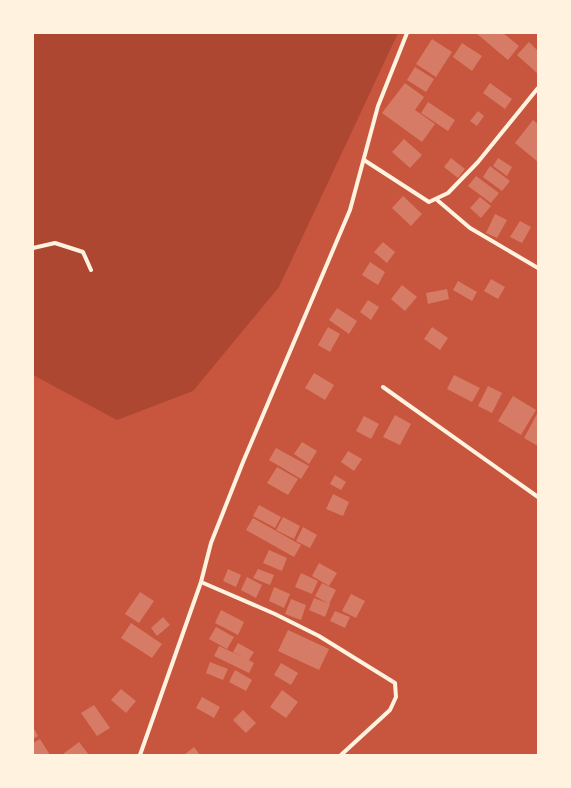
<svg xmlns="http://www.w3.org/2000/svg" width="571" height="788" font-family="'Titillium Web',sans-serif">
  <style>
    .green { fill: #ae4732 }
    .building { fill: #d67c66 }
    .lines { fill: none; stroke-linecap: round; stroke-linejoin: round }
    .minor { stroke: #fff3e0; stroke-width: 4 }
  </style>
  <rect width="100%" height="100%" fill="#c8553d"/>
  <!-- green -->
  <polygon class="green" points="33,33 398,33 279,287 193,391 117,420 33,375"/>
  <!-- building -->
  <g class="building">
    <polygon points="476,33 503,33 519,46 508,60"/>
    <polygon points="432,39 452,52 436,77 416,64"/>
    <polygon points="529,42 538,51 537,73 517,55"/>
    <polygon points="462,43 482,56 472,71 453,57"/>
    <polygon points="415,67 434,79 426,92 407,80"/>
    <polygon points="405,83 424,97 415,110 435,124 422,142 382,113"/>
    <polygon points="490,83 512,99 505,109 483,93"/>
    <polygon points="428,102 455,120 448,131 421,113"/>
    <polygon points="478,111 484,116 477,126 470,121"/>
    <polygon points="533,120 538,124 538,162 515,143"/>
    <polygon points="404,139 422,155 410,168 392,152"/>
    <polygon points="451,158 465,169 458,178 444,167"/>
    <polygon points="498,158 512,167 507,176 493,166"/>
    <polygon points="490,166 510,181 502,191 483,177"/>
    <polygon points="476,176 499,193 491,203 468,186"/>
    <polygon points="403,196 422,214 411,226 392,208"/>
    <polygon points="480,197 491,206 481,218 470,208"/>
    <polygon points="495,214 507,220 497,238 486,233"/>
    <polygon points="520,221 531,227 522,243 510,237"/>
    <polygon points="383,242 395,252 387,263 374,252"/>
    <polygon points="370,262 385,272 378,285 362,275"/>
    <polygon points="491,279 505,287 498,299 484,291"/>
    <polygon points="458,281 477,292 472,301 453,290"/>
    <polygon points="402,285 417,297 405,311 391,299"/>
    <polygon points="447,289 449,299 428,304 426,293"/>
    <polygon points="368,300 379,307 371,320 360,312"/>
    <polygon points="337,308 357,321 349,334 329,320"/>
    <polygon points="328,327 340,334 330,352 318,345"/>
    <polygon points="432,327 448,338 440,350 424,339"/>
    <polygon points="314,373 334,385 325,400 305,388"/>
    <polygon points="454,375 480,388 472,402 447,389"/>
    <polygon points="488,386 502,393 492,413 478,406"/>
    <polygon points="513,396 536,410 521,435 498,421"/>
    <polygon points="538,412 538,446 524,438"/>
    <polygon points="395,415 411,424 400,445 383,437"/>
    <polygon points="364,416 379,424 371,439 356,431"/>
    <polygon points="302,442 317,451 309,464 294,454"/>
    <polygon points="276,448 309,466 301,479 269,460"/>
    <polygon points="348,451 362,459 354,471 341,462"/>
    <polygon points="277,467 298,479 288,495 267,483"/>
    <polygon points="335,475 346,482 341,490 330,484"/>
    <polygon points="333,494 349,502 343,516 326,509"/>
    <polygon points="259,505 281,517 275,528 253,516"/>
    <polygon points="283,517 300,526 294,539 276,530"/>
    <polygon points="253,518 301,545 294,557 246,530"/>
    <polygon points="303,527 317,535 310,548 296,541"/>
    <polygon points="269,550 287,558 282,571 263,563"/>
    <polygon points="319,563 337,573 329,586 312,576"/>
    <polygon points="228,569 241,575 236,587 223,581"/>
    <polygon points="258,569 274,575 270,585 253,578"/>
    <polygon points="301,573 318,581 312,594 295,587"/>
    <polygon points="247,577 262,585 256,598 241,590"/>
    <polygon points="322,583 336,590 329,604 315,596"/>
    <polygon points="274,587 290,594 284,608 269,601"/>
    <polygon points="140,592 154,601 139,623 125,614"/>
    <polygon points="351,594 365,601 356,618 342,611"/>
    <polygon points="314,598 330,604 325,617 309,610"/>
    <polygon points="291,599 306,605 301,620 285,614"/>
    <polygon points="221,610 244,622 238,635 215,623"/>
    <polygon points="335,611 350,617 345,628 330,621"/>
    <polygon points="163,617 170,625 157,636 151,628"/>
    <polygon points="131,623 162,644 152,658 121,638"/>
    <polygon points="216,627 234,637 227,649 209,639"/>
    <polygon points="288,630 329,649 319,670 278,651"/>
    <polygon points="238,643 254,652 249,660 254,663 249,673 214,656 219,646 245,658 233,652"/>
    <polygon points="210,662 228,669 223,680 206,673"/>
    <polygon points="281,663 298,673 291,685 274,675"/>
    <polygon points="235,670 252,680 246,691 229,682"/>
    <polygon points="121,689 136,701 126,713 111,700"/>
    <polygon points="282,690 298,702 286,718 270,707"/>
    <polygon points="202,697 220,707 214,718 196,708"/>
    <polygon points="94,705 110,728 97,736 81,713"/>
    <polygon points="243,710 256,723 246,733 233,720"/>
    <polygon points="33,727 38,736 33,739"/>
    <polygon points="40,739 50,755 33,755 33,743"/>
    <polygon points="79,742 89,755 64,755 63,754"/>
    <polygon points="194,747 200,755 184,755"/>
  </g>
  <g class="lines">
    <!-- minor -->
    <g class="minor">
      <polyline points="364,160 429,202 448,193 478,162 538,88"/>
      <polyline points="436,199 470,228 538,268"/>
      <polyline points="33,248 55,243 83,252 91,270"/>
      <polyline points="383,387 538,497"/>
      <polyline points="201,582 275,614 319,636 395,683 396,697 390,710 341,755"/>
      <polyline points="140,755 201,582 211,543 243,462 350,210 378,106 407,33"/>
    </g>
  </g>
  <!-- border -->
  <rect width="571" height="788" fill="none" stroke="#fff3e0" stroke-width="68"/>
</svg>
